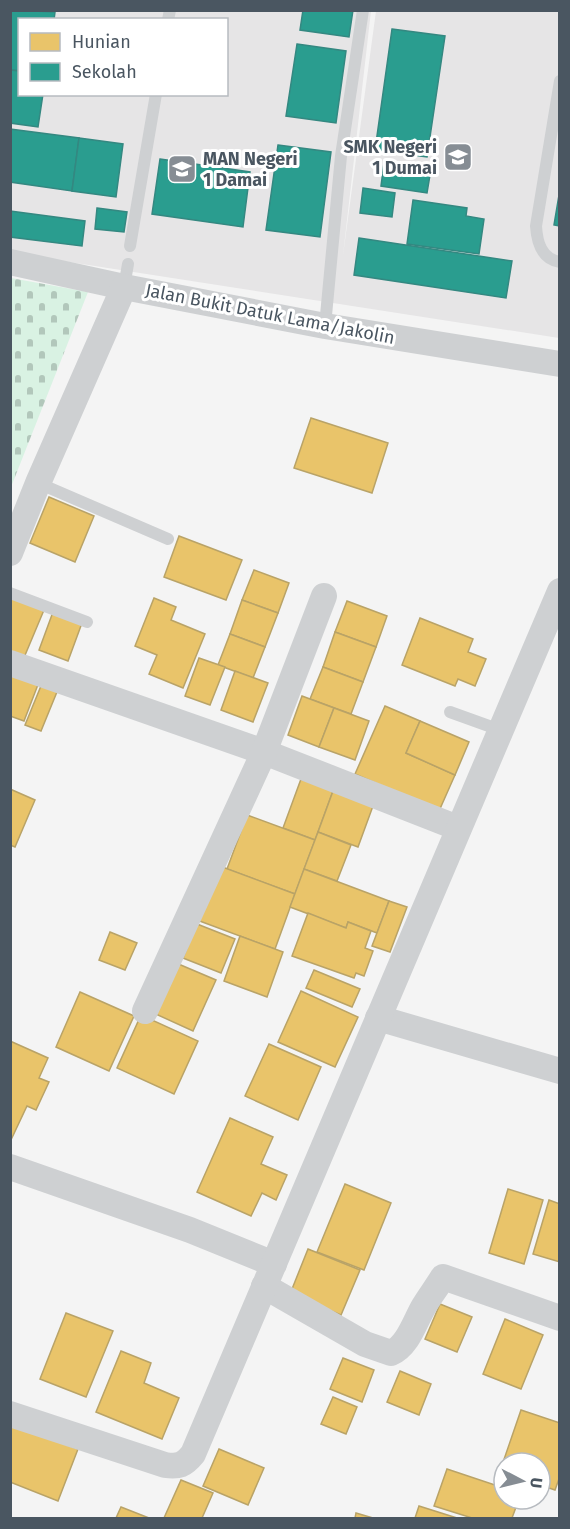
<svg xmlns="http://www.w3.org/2000/svg" width="570" height="1529" font-family="'Fira Sans',sans-serif">
  <style>
    .education { fill: #e6e5e6; fill-rule: evenodd }
    .cemetery { fill: url(#cemetery-stones) }
    .homes { fill: #e9c46a; stroke: #b9a367; stroke-width: 1.5 }
    .schools { fill: #2a9d8f; stroke: #348881; stroke-width: 1.5 }
    .lines { fill: none; stroke-linecap: round; stroke-linejoin: round }
    .lane { stroke: #ced0d2; stroke-width: 12 }
    .street { stroke: #ced0d2; stroke-width: 26 }
    .labels { text-anchor: middle; dominant-baseline: central; stroke-width: 6; stroke-linejoin: round; paint-order: stroke }
    .poi-label { font-size: 18px; font-weight: bold; fill: #4a5661; stroke: #fff; text-anchor: end }
    .street-label { font-size: 18px; fill: #4a5661; stroke: #fff }
  </style>
  <defs>
    <pattern id="cemetery-stones" width="16" height="16" patternUnits="userSpaceOnUse" patternTransform="scale(1.5)"><rect width="16" height="16" fill="#d9f2e3"/><path d="M2 7V4a2 2 0 0 1 4 0v3zM10 15v-3a2 2 0 0 1 4 0v3z" fill="#b2c7bb"/></pattern>
  </defs>
  <rect width="100%" height="100%" fill="#f4f4f4"/>
  <!-- education -->
  <path class="education" d="M10 11H371L343 255 376 11H559V338L11 253ZM20 20H226V94H20Z"/>
  <!-- cemetery -->
  <polygon class="cemetery" points="11,278 88,292 11,487"/>
  <!-- homes -->
  <g class="homes">
    <polygon points="311,418 388,443 372,493 294,468"/>
    <polygon points="49,497 94,516 75,562 30,543"/>
    <polygon points="179,536 242,560 226,600 164,577"/>
    <polygon points="254,570 289,583 278,613 242,600"/>
    <polygon points="10,596 44,610 23,660 10,654"/>
    <polygon points="154,598 176,607 171,620 205,634 183,688 149,674 157,655 135,646"/>
    <polygon points="242,600 278,613 265,647 230,634"/>
    <polygon points="347,601 387,616 376,647 335,632"/>
    <polygon points="53,612 82,623 68,661 39,650"/>
    <polygon points="420,618 473,639 468,652 486,659 475,686 458,679 455,686 402,665"/>
    <polygon points="335,632 376,647 363,682 323,667"/>
    <polygon points="230,634 265,647 253,678 218,665"/>
    <polygon points="199,658 225,667 210,705 185,696"/>
    <polygon points="323,667 363,682 351,714 310,699"/>
    <polygon points="10,671 39,682 24,721 10,716"/>
    <polygon points="235,671 268,683 253,722 221,710"/>
    <polygon points="43,681 59,687 41,731 25,725"/>
    <polygon points="302,696 334,708 319,747 288,735"/>
    <polygon points="385,706 420,721 406,753 455,775 439,811 355,774"/>
    <polygon points="334,708 369,721 355,760 319,747"/>
    <polygon points="420,721 469,742 455,775 406,753"/>
    <polygon points="301,779 333,791 315,840 283,828"/>
    <polygon points="10,789 35,800 15,847 10,845"/>
    <polygon points="333,791 373,806 358,847 318,832"/>
    <polygon points="247,815 315,840 295,894 227,869"/>
    <polygon points="318,832 351,845 337,881 304,869"/>
    <polygon points="217,865 295,894 275,949 197,920"/>
    <polygon points="304,869 389,901 377,933 348,922 346,928 290,907"/>
    <polygon points="389,901 407,907 390,952 372,946"/>
    <polygon points="308,913 346,928 348,922 371,931 365,948 373,951 364,976 356,973 354,978 292,956"/>
    <polygon points="197,924 235,939 221,973 183,958"/>
    <polygon points="110,932 137,943 125,970 99,960"/>
    <polygon points="240,936 283,952 267,997 224,981"/>
    <polygon points="169,960 216,980 193,1031 147,1010"/>
    <polygon points="314,970 360,989 352,1007 306,988"/>
    <polygon points="301,991 358,1017 335,1067 278,1042"/>
    <polygon points="80,992 134,1016 109,1071 56,1047"/>
    <polygon points="141,1015 198,1041 174,1094 117,1068"/>
    <polygon points="10,1041 48,1058 39,1078 49,1082 36,1110 27,1106 10,1142"/>
    <polygon points="269,1044 321,1067 298,1120 245,1096"/>
    <polygon points="230,1118 273,1137 261,1164 287,1175 276,1200 262,1193 251,1216 197,1192"/>
    <polygon points="345,1184 391,1203 364,1270 317,1252"/>
    <polygon points="508,1189 543,1200 524,1264 489,1253"/>
    <polygon points="549,1200 560,1204 560,1262 533,1254"/>
    <polygon points="308,1249 360,1270 341,1315 290,1294"/>
    <polygon points="440,1304 472,1317 457,1352 425,1339"/>
    <polygon points="66,1313 113,1331 86,1397 40,1379"/>
    <polygon points="505,1319 543,1335 521,1389 483,1374"/>
    <polygon points="121,1351 151,1363 144,1383 179,1398 162,1439 96,1412"/>
    <polygon points="343,1358 374,1370 362,1402 330,1389"/>
    <polygon points="400,1371 431,1384 419,1415 387,1402"/>
    <polygon points="333,1397 357,1407 346,1434 321,1424"/>
    <polygon points="521,1410 560,1423 560,1476 555,1490 540,1485 540,1463 504,1463 504,1472 500,1471"/>
    <polygon points="10,1423 78,1449 58,1501 10,1482"/>
    <polygon points="219,1449 264,1468 248,1505 203,1486"/>
    <polygon points="447,1469 504,1488 504,1499 519,1499 512,1518 472,1518 434,1506"/>
    <polygon points="181,1480 213,1493 202,1518 164,1518"/>
    <polygon points="419,1506 457,1518 415,1518"/>
    <polygon points="121,1507 149,1518 116,1518"/>
    <polygon points="356,1513 373,1518 355,1518"/>
  </g>
  <!-- schools -->
  <g class="schools">
    <polygon points="10,10 55,12 54,20 20,20 20,71 10,70"/>
    <polygon points="303,10 353,10 349,37 300,30"/>
    <polygon points="392,29 445,36 427,157 375,150"/>
    <polygon points="297,44 346,51 336,123 286,116"/>
    <polygon points="10,70 20,71 20,94 43,94 38,127 10,123"/>
    <polygon points="10,129 79,138 72,191 10,182"/>
    <polygon points="79,138 123,144 116,197 72,191"/>
    <polygon points="278,145 331,152 320,237 266,230"/>
    <polygon points="160,159 250,172 243,227 152,214"/>
    <polygon points="384,163 431,169 427,193 381,186"/>
    <polygon points="363,188 395,193 392,217 360,213"/>
    <polygon points="560,189 560,226 554,225"/>
    <polygon points="413,200 467,208 466,216 484,219 479,254 407,244"/>
    <polygon points="97,208 127,212 124,232 95,229"/>
    <polygon points="10,211 85,221 82,246 10,237"/>
    <polygon points="359,238 512,261 506,298 354,275"/>
  </g>
  <g class="lines">
    <!-- lane -->
    <g class="lane">
      <polyline points="168,20 170,10"/>
      <path d="M560 81 536 226C537 242 541 259 560 262"/>
      <polyline points="130,246 156,94"/>
      <polyline points="124,287 128,264"/>
      <polyline points="325,326 341,156 363,10"/>
      <polyline points="38,483 168,539"/>
      <polyline points="10,593 87,622"/>
      <polyline points="450,712 500,730"/>
    </g>
    <!-- street -->
    <g class="street">
      <polyline points="10,262 124,287"/>
      <polyline points="10,553 38,483 124,287 325,326 560,364"/>
      <polyline points="10,663 264,752 458,828"/>
      <polyline points="145,1011 264,752 324,596"/>
      <polyline points="378,1018 560,1071"/>
      <polyline points="10,1167 190,1230 274,1264"/>
      <path d="M264 1286 365 1344 391 1353C408 1346 415 1321 424 1306 430 1296 437 1287 443 1277L560 1318"/>
      <path d="M10 1414 165 1465C179 1467 184 1465 193 1454L560 591"/>
    </g>
  </g>
  <!-- icons -->
  <defs>
    <g id="school-square" transform="scale(1.5)"><rect x="-9" y="-9" width="18" height="18" rx="4" fill="#868d94" stroke="#fff"/><path d="M0-5L7-2L0 1L-7-2ZM-4 1L0 2.5L4 1V4Q0 6-4 4Z" fill="#fff"/></g>
  </defs>
  <g fill-rule="evenodd">
    <use href="#school-square" x="458" y="157"/>
    <use href="#school-square" x="182" y="169"/>
  </g>
  <g class="labels">
    <!-- poi labels -->
    <g class="poi-label">
      <text x="437" y="147">SMK Negeri<tspan x="437" dy="21">1 Dumai</tspan></text>
      <text x="203" y="159" text-anchor="start">MAN Negeri<tspan x="203" dy="21">1 Damai</tspan></text>
    </g>
    <!-- street labels -->
    <g class="street-label">
      <text transform="translate(270 314) rotate(11)">Jalan Bukit Datuk Lama/Jakolin</text>
    </g>
  </g>
  <!-- border -->
  <rect width="570" height="1529" fill="none" stroke="#4a5661" stroke-width="24"/>
  <!-- legend -->
  <rect x="18" y="18" width="210" height="78" fill="#ffffff" stroke="#b7bbc0" stroke-width="1.5"/>
  <rect x="30" y="33" width="30" height="18" fill="#e9c46a" stroke="#b7bbc0" stroke-width="1.5"/>
  <text x="72" y="48" font-size="18" fill="#4a5661">Hunian</text>
  <rect x="30" y="63" width="30" height="18" fill="#2a9d8f" stroke="#b7bbc0" stroke-width="1.5"/>
  <text x="72" y="78" font-size="18" fill="#4a5661">Sekolah</text>
  <!-- north arrow -->
  <g transform="translate(522 1481) rotate(97)"><circle r="28" fill="#ffffff" stroke="#b7bbc0" stroke-width="1.5"/>
  <path d="M0-4.5L10 22L0 15L-10 22Z" fill="#868d94"/>
  <text y="-9" font-size="16" font-weight="bold" text-anchor="middle" fill="#4a5661">U</text>
  </g>
</svg>
